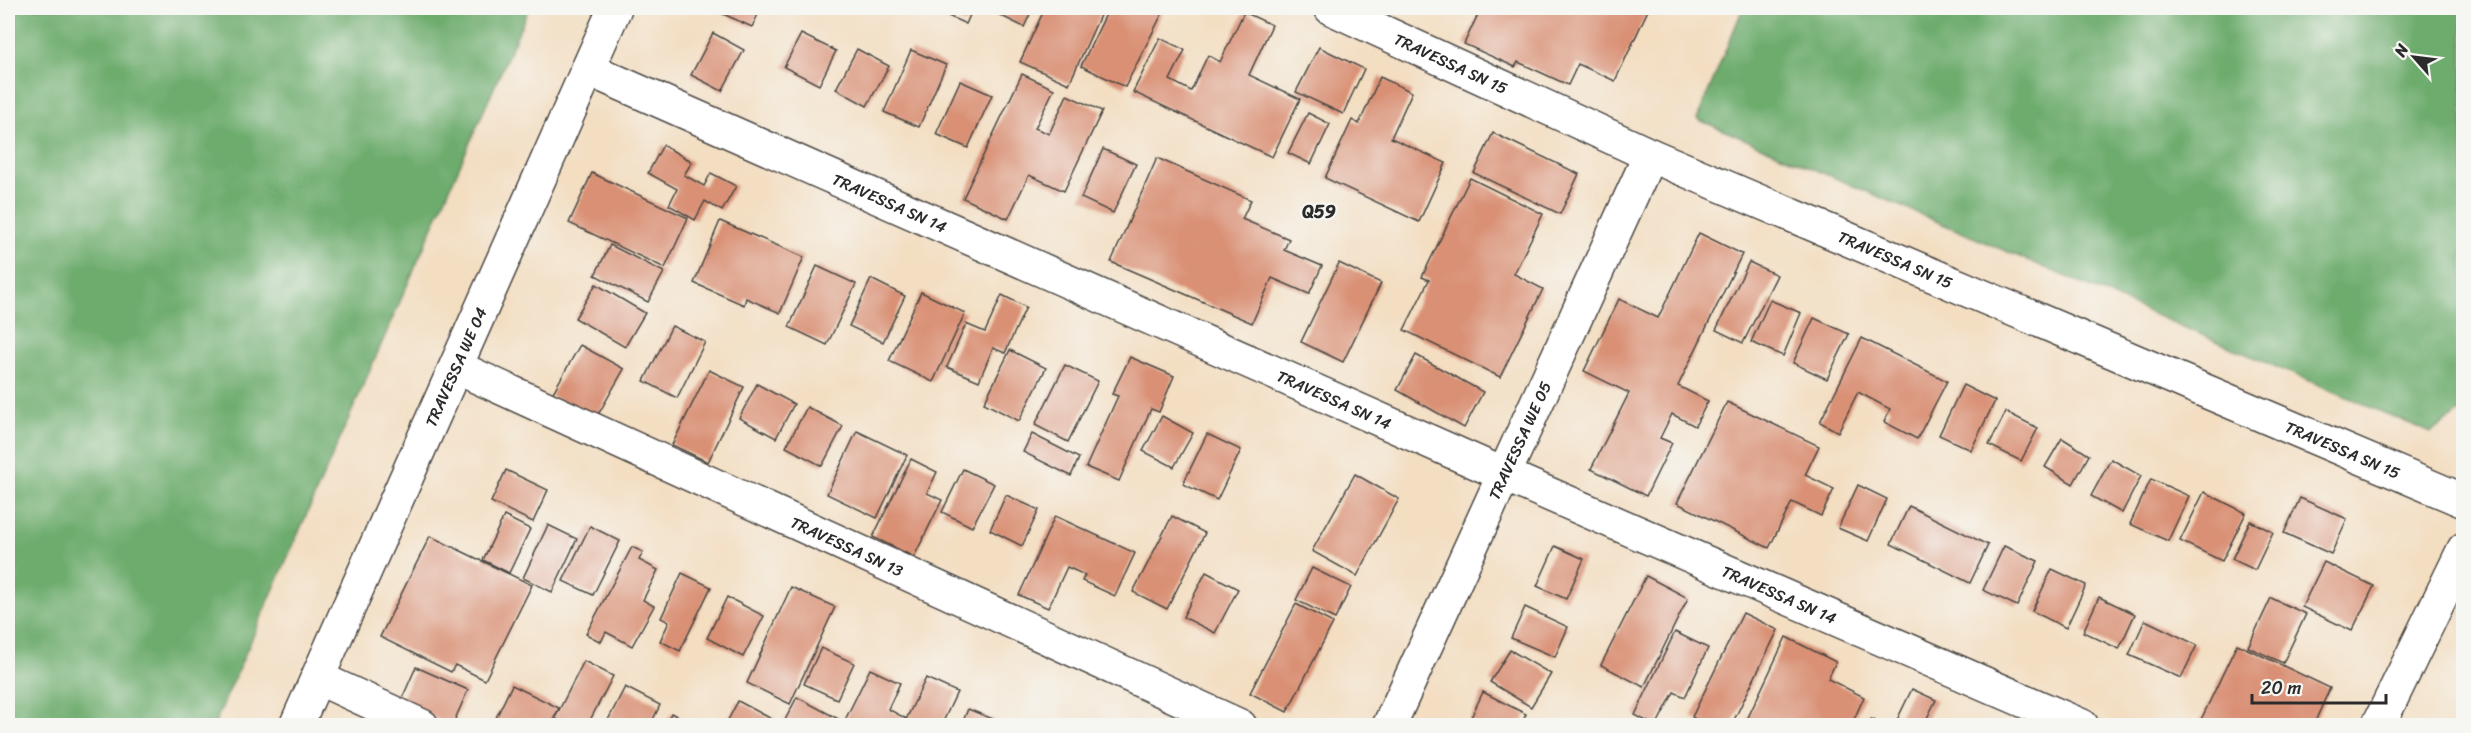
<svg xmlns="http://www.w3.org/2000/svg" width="2471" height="733" font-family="Sriracha,sans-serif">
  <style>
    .forest { fill: #6dac6d; stroke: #4c6c4c; stroke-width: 1.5 }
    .building { fill: #d99075 }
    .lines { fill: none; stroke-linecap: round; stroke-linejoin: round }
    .street-casing { stroke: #494642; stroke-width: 36 }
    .street { stroke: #fff; stroke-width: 33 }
    .labels { text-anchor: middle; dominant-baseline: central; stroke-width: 4.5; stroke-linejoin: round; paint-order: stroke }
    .street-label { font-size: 16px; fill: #2b2b2b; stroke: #f6f6f2 }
    .neighbourhood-label { font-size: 18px; font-weight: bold; fill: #2b2b2b; stroke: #f6f6f2 }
  </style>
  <rect width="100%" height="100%" fill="#f6f6f2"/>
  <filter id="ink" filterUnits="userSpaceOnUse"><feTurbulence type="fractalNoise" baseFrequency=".0167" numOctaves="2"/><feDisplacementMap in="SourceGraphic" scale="12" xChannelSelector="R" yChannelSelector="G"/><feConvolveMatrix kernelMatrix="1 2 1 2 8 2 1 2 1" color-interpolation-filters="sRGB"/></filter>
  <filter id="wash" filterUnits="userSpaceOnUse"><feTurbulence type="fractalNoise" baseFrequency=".008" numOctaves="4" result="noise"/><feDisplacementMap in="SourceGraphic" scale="24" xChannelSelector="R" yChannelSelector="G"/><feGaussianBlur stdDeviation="1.35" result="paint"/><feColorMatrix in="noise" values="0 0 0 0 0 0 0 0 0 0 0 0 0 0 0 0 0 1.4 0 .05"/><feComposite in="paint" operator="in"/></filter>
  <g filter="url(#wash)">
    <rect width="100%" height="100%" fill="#f3dec2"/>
    <!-- forest -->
    <g class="forest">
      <polygon points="8,8 529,8 214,725 8,725"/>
      <polygon points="1743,8 2463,8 2463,409 2431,433 1697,119"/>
    </g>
    <g id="blocks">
      <!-- building -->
      <g class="building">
        <polygon points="710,8 761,8 752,27"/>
        <polygon points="930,8 973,8 966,24"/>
        <polygon points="993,8 1033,8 1024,27 991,11"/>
        <polygon points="1045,8 1096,8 1102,11 1069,84 1020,62"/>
        <polygon points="1109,8 1165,8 1125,87 1081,66"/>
        <polygon points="1481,8 1649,8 1615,81 1578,64 1568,85 1518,62 1515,67 1464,44"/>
        <polygon points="1244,12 1272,25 1249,75 1300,99 1272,157 1133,92 1160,38 1185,50 1170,80 1191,91 1208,55 1220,62"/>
        <polygon points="713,33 744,50 722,91 691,75"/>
        <polygon points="801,34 836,51 819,85 784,67"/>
        <polygon points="1319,47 1364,69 1343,114 1296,92"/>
        <polygon points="857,49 889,66 867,106 836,89"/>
        <polygon points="911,50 946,65 919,127 884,112"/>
        <polygon points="1022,74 1054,89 1035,128 1049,134 1067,95 1102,111 1064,191 1029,175 1008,219 963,198"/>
        <polygon points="1380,77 1412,92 1391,138 1446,163 1419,222 1325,178 1352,120 1359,124"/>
        <polygon points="960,81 992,95 968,148 936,134"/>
        <polygon points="1308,113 1330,124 1311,164 1288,153"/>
        <polygon points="1493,133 1579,174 1560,214 1474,173"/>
        <polygon points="663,145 692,162 684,175 704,186 711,173 736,186 722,211 705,201 695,220 669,205 677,189 648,173"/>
        <polygon points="1103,149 1136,164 1113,213 1081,198"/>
        <polygon points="1157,158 1251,200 1242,219 1289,239 1284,250 1322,266 1309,294 1272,278 1252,323 1111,262"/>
        <polygon points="592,173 688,218 665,268 569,223"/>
        <polygon points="1470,178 1543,214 1514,274 1543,289 1500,377 1404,330 1429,280 1422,277"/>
        <polygon points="720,221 804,257 780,313 746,298 744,305 694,283"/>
        <polygon points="1699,233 1742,254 1678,386 1708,401 1695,426 1672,414 1660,438 1672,443 1646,496 1591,469 1629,393 1584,371 1619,299 1658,318"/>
        <polygon points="610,245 664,272 648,302 595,275"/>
        <polygon points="1749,262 1777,275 1743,343 1716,330"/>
        <polygon points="1339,263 1381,283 1343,362 1301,342"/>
        <polygon points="817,266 856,284 827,345 789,327"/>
        <polygon points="871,279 905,296 883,342 849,326"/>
        <polygon points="596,284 645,313 625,347 575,318"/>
        <polygon points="921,292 965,313 933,382 889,361"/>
        <polygon points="1002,295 1026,307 1005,353 993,348 979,381 947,367 966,324 985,332"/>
        <polygon points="1770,300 1801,313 1783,356 1751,342"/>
        <polygon points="1814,318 1849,334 1827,379 1793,363"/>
        <polygon points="672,326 705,342 677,398 644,381"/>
        <polygon points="1862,338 1947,381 1917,439 1884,422 1890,409 1858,392 1838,432 1820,422"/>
        <polygon points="580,345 624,369 595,420 551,396"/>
        <polygon points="1010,350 1046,368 1019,421 984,403"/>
        <polygon points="1416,355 1483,392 1464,428 1397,390"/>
        <polygon points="1130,357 1174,376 1159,412 1151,409 1119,481 1086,467 1118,396 1112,394"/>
        <polygon points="1065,365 1098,381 1068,442 1035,425"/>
        <polygon points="709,370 744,387 708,462 672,445"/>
        <polygon points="757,384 794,404 776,438 739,418"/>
        <polygon points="1963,385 1995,401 1971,450 1939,435"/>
        <polygon points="1727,402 1819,446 1805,475 1834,489 1821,516 1792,502 1769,548 1677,503"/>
        <polygon points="807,407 843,426 822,466 786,447"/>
        <polygon points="2006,412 2038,428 2021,461 1989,445"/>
        <polygon points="1162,416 1193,433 1174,467 1143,451"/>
        <polygon points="857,431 907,455 877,518 827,494"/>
        <polygon points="1032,434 1079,458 1071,476 1023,452"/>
        <polygon points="1207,434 1241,450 1217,500 1183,484"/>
        <polygon points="2062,438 2089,455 2073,484 2045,467"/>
        <polygon points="911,459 937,472 927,493 942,500 914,557 873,537"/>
        <polygon points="2111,459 2141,476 2122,513 2091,496"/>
        <polygon points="963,469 994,484 972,527 942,512"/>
        <polygon points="506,470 548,490 533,522 491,502"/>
        <polygon points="1355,474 1399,499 1357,576 1312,551"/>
        <polygon points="2151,479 2189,496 2168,541 2130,524"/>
        <polygon points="1858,485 1887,499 1868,541 1838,528"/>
        <polygon points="2204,492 2246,513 2222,561 2180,541"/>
        <polygon points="1006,495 1039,510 1022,546 990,530"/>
        <polygon points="2300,498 2347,519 2331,554 2284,533"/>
        <polygon points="1909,506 1988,545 1970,583 1891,544"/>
        <polygon points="504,516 530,529 509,573 483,560"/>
        <polygon points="1055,516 1135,553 1115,596 1082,581 1085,575 1067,567 1048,608 1019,595"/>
        <polygon points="1172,516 1205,533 1167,609 1133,592"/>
        <polygon points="2250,521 2273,532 2255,570 2232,559"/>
        <polygon points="548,525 577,539 552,592 523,578"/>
        <polygon points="590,526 620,541 593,595 563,581"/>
        <polygon points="430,536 532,585 485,680 455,665 451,672 380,637"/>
        <polygon points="1555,546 1584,559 1566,599 1537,586"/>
        <polygon points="2004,546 2038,561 2017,606 1983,590"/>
        <polygon points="632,547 643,552 639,560 658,570 643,600 654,606 632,646 606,632 601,642 586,634"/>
        <polygon points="2324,562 2374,586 2352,631 2302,607"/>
        <polygon points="1312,568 1351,587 1335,619 1296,600"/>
        <polygon points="2052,569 2086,585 2066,628 2032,611"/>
        <polygon points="1206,572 1238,589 1215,633 1183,617"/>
        <polygon points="682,573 711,587 680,651 660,641 669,622 661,618"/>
        <polygon points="1646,576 1688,598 1644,687 1601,665"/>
        <polygon points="791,587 835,607 790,704 747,683"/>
        <polygon points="727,597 764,616 743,657 707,638"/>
        <polygon points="2099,597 2135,614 2119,649 2083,632"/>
        <polygon points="2271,598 2306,614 2283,663 2248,647"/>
        <polygon points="1296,604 1333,623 1287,712 1250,693"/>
        <polygon points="1525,607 1568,627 1555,657 1511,638"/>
        <polygon points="1743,613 1778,630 1731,726 1709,726 1692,717"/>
        <polygon points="2145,620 2197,645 2181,678 2129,655"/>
        <polygon points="1675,632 1708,648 1685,697 1674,692 1656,726 1635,715"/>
        <polygon points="1786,637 1836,662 1828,679 1864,697 1851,726 1744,726"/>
        <polygon points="2237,644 2330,688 2313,726 2198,726"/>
        <polygon points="821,648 854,663 837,699 804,684"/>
        <polygon points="1510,650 1551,674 1531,707 1490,682"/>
        <polygon points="584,661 613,676 587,726 569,726 555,718"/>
        <polygon points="416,667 468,690 452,726 400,703"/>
        <polygon points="870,669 900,683 888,709 905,718 901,726 787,726 783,724 797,697 844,722"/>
        <polygon points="926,678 957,692 941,726 903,726"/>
        <polygon points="512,685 559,708 550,726 492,726"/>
        <polygon points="625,687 660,705 650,726 605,726"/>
        <polygon points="1912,689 1936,700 1923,726 1894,726"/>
        <polygon points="1483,692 1526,714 1521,726 1467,726"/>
        <polygon points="738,701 785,726 735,726 727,722"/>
        <polygon points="968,709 1000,722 998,726 961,726"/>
        <polygon points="671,713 695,726 665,726"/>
        <polygon points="1871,719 1885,726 1868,726"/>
      </g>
    </g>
  </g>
  <g filter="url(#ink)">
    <use href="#blocks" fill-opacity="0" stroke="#494642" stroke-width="1.5"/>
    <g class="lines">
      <!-- street casing -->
      <g class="street-casing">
        <g id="street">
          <path id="s1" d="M1331 8 1650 155 2464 501"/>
          <path id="s2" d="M588 69 1505 475 2082 726"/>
          <path id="s3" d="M456 367 1240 726"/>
          <polyline points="318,678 422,726"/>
          <path id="s4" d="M296 726 615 8"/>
          <path id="s5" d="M1389 726 1650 155"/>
          <polyline points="2378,726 2464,549"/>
        </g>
      </g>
      <!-- street -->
      <use href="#street" class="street"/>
    </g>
  </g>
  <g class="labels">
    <!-- street labels -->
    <g class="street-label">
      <text stroke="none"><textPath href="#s1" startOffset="132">TRAVESSA SN 15</textPath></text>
      <text stroke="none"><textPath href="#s2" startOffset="330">TRAVESSA SN 14</textPath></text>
      <text stroke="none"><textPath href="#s1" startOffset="618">TRAVESSA SN 15</textPath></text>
      <text stroke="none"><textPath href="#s4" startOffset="393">TRAVESSA WE 04</textPath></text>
      <text stroke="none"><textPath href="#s2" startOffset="816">TRAVESSA SN 14</textPath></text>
      <text stroke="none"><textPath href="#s5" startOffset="314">TRAVESSA WE 05</textPath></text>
      <text stroke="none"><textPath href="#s1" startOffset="1104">TRAVESSA SN 15</textPath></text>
      <text stroke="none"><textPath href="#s3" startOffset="430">TRAVESSA SN 13</textPath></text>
      <text stroke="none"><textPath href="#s2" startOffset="1302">TRAVESSA SN 14</textPath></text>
    </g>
    <!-- neighbourhood labels -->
    <g class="neighbourhood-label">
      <text x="1319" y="212">Q59</text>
    </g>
  </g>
  <!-- margin -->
  <rect width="2471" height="733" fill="none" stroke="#f6f6f2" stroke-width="30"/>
  <!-- north arrow -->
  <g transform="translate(2414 57) rotate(298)" stroke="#f6f6f2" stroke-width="4.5" paint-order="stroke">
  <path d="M0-4.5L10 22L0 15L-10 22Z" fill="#2b2b2b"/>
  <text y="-9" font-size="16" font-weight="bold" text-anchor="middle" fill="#2b2b2b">N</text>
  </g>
  <!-- scale -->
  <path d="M2252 694v9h134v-9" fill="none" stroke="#2b2b2b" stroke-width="3"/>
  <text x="2261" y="694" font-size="18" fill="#2b2b2b" stroke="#f6f6f2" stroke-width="4.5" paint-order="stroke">20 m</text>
</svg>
